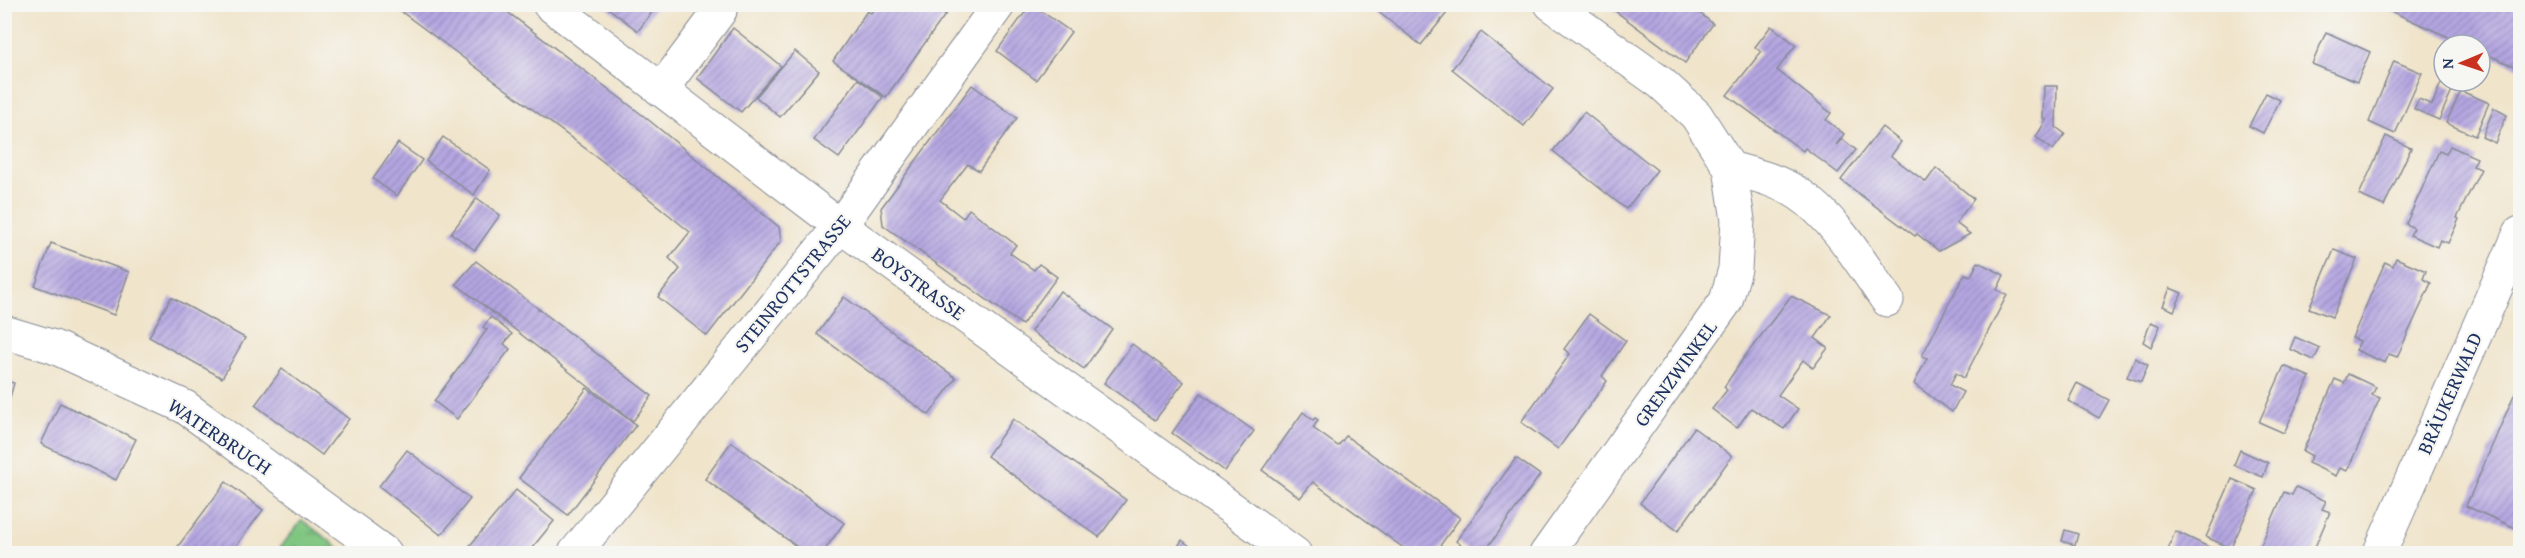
<svg xmlns="http://www.w3.org/2000/svg" width="2525" height="558" font-family="'Gentium Book Plus',serif">
  <style>
    .park { fill: url(#park-tufts); stroke: #4e7a70; stroke-width: 1.5 }
    .building { fill: url(#building-hatch) }
    .lines { fill: none; stroke-linecap: round; stroke-linejoin: round }
    .minor-casing { stroke: #868a94; stroke-width: 35 }
    .minor { stroke: #fff; stroke-width: 33 }
    .labels { text-anchor: middle; dominant-baseline: central; stroke-width: 4.5; stroke-linejoin: round; paint-order: stroke }
    .street-label { font-size: 20px; fill: #1b2f5e; stroke: #f6f6f2 }
  </style>
  <defs>
    <pattern id="park-tufts" width="24" height="20" patternUnits="userSpaceOnUse" patternTransform="scale(1.5)"><rect width="24" height="20" fill="#80c681"/><path d="M3 7l-1-3M5 7V3M7 7l1-3M15 17l-1-3M17 17v-4M19 17l1-3" fill="none" stroke="#68a16d"/></pattern>
    <pattern id="building-hatch" width="6" height="6" patternUnits="userSpaceOnUse" patternTransform="scale(1.5)"><rect width="6" height="6" fill="#b5a6e1"/><path d="M-1 1l2-2M0 6l6-6M5 7l2-2" fill="none" stroke="#9288ba"/></pattern>
  </defs>
  <rect width="100%" height="100%" fill="#f6f6f2"/>
  <filter id="ink" filterUnits="userSpaceOnUse"><feTurbulence type="fractalNoise" baseFrequency=".0167" numOctaves="2"/><feDisplacementMap in="SourceGraphic" scale="12" xChannelSelector="R" yChannelSelector="G"/><feConvolveMatrix kernelMatrix="1 2 1 2 8 2 1 2 1" color-interpolation-filters="sRGB"/></filter>
  <filter id="wash" filterUnits="userSpaceOnUse"><feTurbulence type="fractalNoise" baseFrequency=".008" numOctaves="4" result="noise"/><feDisplacementMap in="SourceGraphic" scale="24" xChannelSelector="R" yChannelSelector="G"/><feGaussianBlur stdDeviation="1.35" result="paint"/><feColorMatrix in="noise" values="0 0 0 0 0 0 0 0 0 0 0 0 0 0 0 0 0 1.4 0 .05"/><feComposite in="paint" operator="in"/></filter>
  <g filter="url(#wash)">
    <rect width="100%" height="100%" fill="#f0e4ca"/>
    <!-- park -->
    <polygon class="park" points="302,520 346,553 276,553"/>
    <g id="blocks">
      <!-- building -->
      <g class="building">
        <polygon points="391,4 497,4 645,117 779,227 781,241 707,336 658,297 680,269 669,258 690,232 609,166"/>
        <polygon points="603,4 658,4 638,31"/>
        <polygon points="878,4 953,4 886,97 833,61 867,11 871,13"/>
        <polygon points="1031,4 1071,32 1036,80 997,51"/>
        <polygon points="1368,4 1447,4 1451,8 1421,45"/>
        <polygon points="1612,4 1689,4 1713,24 1685,63 1610,7"/>
        <polygon points="2375,4 2513,4 2520,8 2520,69 2480,51 2480,45 2466,45"/>
        <polygon points="1771,26 1796,45 1777,70 1831,113 1826,120 1844,134 1836,145 1842,139 1856,150 1838,173 1805,148 1803,151 1727,95 1761,52 1755,47"/>
        <polygon points="733,28 781,66 741,112 697,78"/>
        <polygon points="1481,32 1553,89 1524,126 1452,69"/>
        <polygon points="2326,32 2370,52 2357,82 2312,64"/>
        <polygon points="795,51 819,71 780,117 756,97"/>
        <polygon points="2394,61 2422,73 2395,134 2369,122"/>
        <polygon points="858,79 883,97 839,158 814,140"/>
        <polygon points="2441,83 2453,88 2439,120 2414,109 2419,99 2432,105"/>
        <polygon points="972,85 1017,118 979,171 968,164 940,200 963,218 969,209 1016,245 1010,253 1034,270 1039,264 1057,277 1022,325 883,225 881,208"/>
        <polygon points="2044,86 2057,86 2056,127 2065,134 2053,150 2036,137 2046,120 2043,118"/>
        <polygon points="2461,91 2489,103 2475,136 2446,123"/>
        <polygon points="2266,93 2280,100 2263,133 2249,126"/>
        <polygon points="2494,108 2507,115 2495,143 2482,137"/>
        <polygon points="1584,112 1657,170 1626,209 1553,151"/>
        <polygon points="1882,127 1901,142 1891,156 1926,182 1936,168 1974,199 1956,223 1970,234 1939,251 1917,234 1915,236 1841,180"/>
        <polygon points="2386,136 2411,148 2384,206 2359,195"/>
        <polygon points="443,137 490,170 474,195 426,161"/>
        <polygon points="398,143 422,160 397,196 373,179"/>
        <polygon points="2450,146 2477,158 2473,166 2481,169 2457,218 2459,219 2448,243 2440,240 2437,247 2410,235 2414,228 2406,224 2439,151 2446,154"/>
        <polygon points="477,198 500,215 475,250 451,233"/>
        <polygon points="51,243 129,272 114,315 35,286"/>
        <polygon points="2334,250 2357,259 2332,317 2309,308"/>
        <polygon points="2396,258 2426,271 2423,279 2431,283 2397,357 2389,354 2385,363 2356,350 2360,341 2352,338 2385,262 2393,266"/>
        <polygon points="476,261 652,396 633,421 456,284"/>
        <polygon points="1978,262 2004,275 1997,290 2007,295 1964,378 1956,373 1950,385 1963,392 1952,412 1914,384 1927,358 1922,356 1949,303 1965,274 1971,276"/>
        <polygon points="2170,288 2182,293 2174,311 2163,306"/>
        <polygon points="1060,291 1112,329 1084,369 1031,331"/>
        <polygon points="1791,296 1831,315 1815,338 1828,348 1813,368 1803,360 1778,395 1798,409 1784,429 1751,408 1737,428 1712,409 1727,390 1724,387 1743,359"/>
        <polygon points="171,297 245,338 222,378 149,337"/>
        <polygon points="844,297 956,378 929,415 817,334"/>
        <polygon points="1589,314 1626,341 1602,376 1607,381 1558,449 1521,422 1570,354 1564,349"/>
        <polygon points="491,317 512,334 504,344 510,349 457,419 434,401 487,330 483,327"/>
        <polygon points="2151,322 2160,326 2151,347 2143,342"/>
        <polygon points="2295,337 2320,348 2314,360 2290,349"/>
        <polygon points="1132,344 1184,382 1155,420 1104,383"/>
        <polygon points="2135,358 2148,365 2141,382 2127,377"/>
        <polygon points="2284,366 2310,377 2284,433 2259,422"/>
        <polygon points="282,369 349,419 322,455 255,405"/>
        <polygon points="2348,374 2376,387 2372,395 2380,398 2347,471 2340,468 2336,476 2308,463 2312,456 2303,451 2335,379 2344,383"/>
        <polygon points="4,381 14,383 5,415 4,415"/>
        <polygon points="2520,381 2520,530 2466,506"/>
        <polygon points="2077,383 2109,400 2099,418 2068,401"/>
        <polygon points="587,388 636,425 568,515 519,478"/>
        <polygon points="1201,393 1254,431 1225,471 1172,433"/>
        <polygon points="60,403 136,439 116,480 41,444"/>
        <polygon points="1303,412 1313,420 1315,418 1318,420 1313,428 1338,446 1346,436 1460,518 1434,554 1412,554 1313,482 1300,498 1262,470"/>
        <polygon points="1013,419 1126,500 1099,537 987,456"/>
        <polygon points="1694,428 1732,456 1678,531 1640,503"/>
        <polygon points="731,442 844,523 822,554 807,554 705,479"/>
        <polygon points="407,450 470,499 441,535 379,486"/>
        <polygon points="2240,450 2268,463 2263,477 2234,465"/>
        <polygon points="1516,458 1540,475 1483,554 1473,554 1456,541"/>
        <polygon points="2232,479 2257,490 2231,548 2206,537"/>
        <polygon points="226,482 263,510 230,554 181,554 176,549"/>
        <polygon points="2296,487 2326,501 2322,509 2330,512 2312,554 2257,554 2284,492 2292,495"/>
        <polygon points="516,490 554,521 527,554 473,554 467,549"/>
        <polygon points="2065,530 2078,534 2075,545 2062,541"/>
        <polygon points="2175,531 2217,551 2216,554 2176,554 2168,550"/>
        <polygon points="1182,540 1200,554 1173,554"/>
      </g>
    </g>
  </g>
  <g filter="url(#ink)">
    <use href="#blocks" fill-opacity="0" stroke="#868a94" stroke-width="1.5"/>
    <g class="lines">
      <!-- minor casing -->
      <g class="minor-casing">
        <g id="minor">
          <polyline points="549,4 840,226 1295,554"/>
          <polyline points="661,90 720,11 719,4"/>
          <path d="M1730 168C1754 175 1778 180 1799 194 1834 217 1863 266 1887 300"/>
          <polyline points="4,332 54,347 185,407 386,554"/>
          <polyline points="574,554 840,226 999,4"/>
          <polyline points="1546,554 1726,301 1735,269 1738,220 1730,168 1696,115 1661,83 1551,4"/>
          <polyline points="2379,554 2520,233"/>
        </g>
      </g>
      <!-- minor -->
      <use href="#minor" class="minor"/>
    </g>
  </g>
  <g class="labels">
    <!-- street labels -->
    <g class="street-label">
      <text transform="translate(792 283) rotate(-51)">STEINROTTSTRASSE</text>
      <text transform="translate(919 283) rotate(36)">BOYSTRASSE</text>
      <text transform="translate(1675 373) rotate(-54)">GRENZWINKEL</text>
      <text transform="translate(2449 393) rotate(-66)">BRÄUKERWALD</text>
      <text transform="translate(220 436) rotate(34)">WATERBRUCH</text>
    </g>
  </g>
  <!-- margin -->
  <rect width="2525" height="558" fill="none" stroke="#f6f6f2" stroke-width="24"/>
  <!-- north arrow -->
  <g transform="translate(2462 63) rotate(268)"><circle r="28" fill="#f6f6f2" stroke="#9ea6b7" stroke-width="1.5"/>
  <path d="M0-4.5L10 22L0 15L-10 22Z" fill="#c8321e"/>
  <text y="-9" font-size="16" font-weight="bold" text-anchor="middle" fill="#1b2f5e">N</text>
  </g>
</svg>
